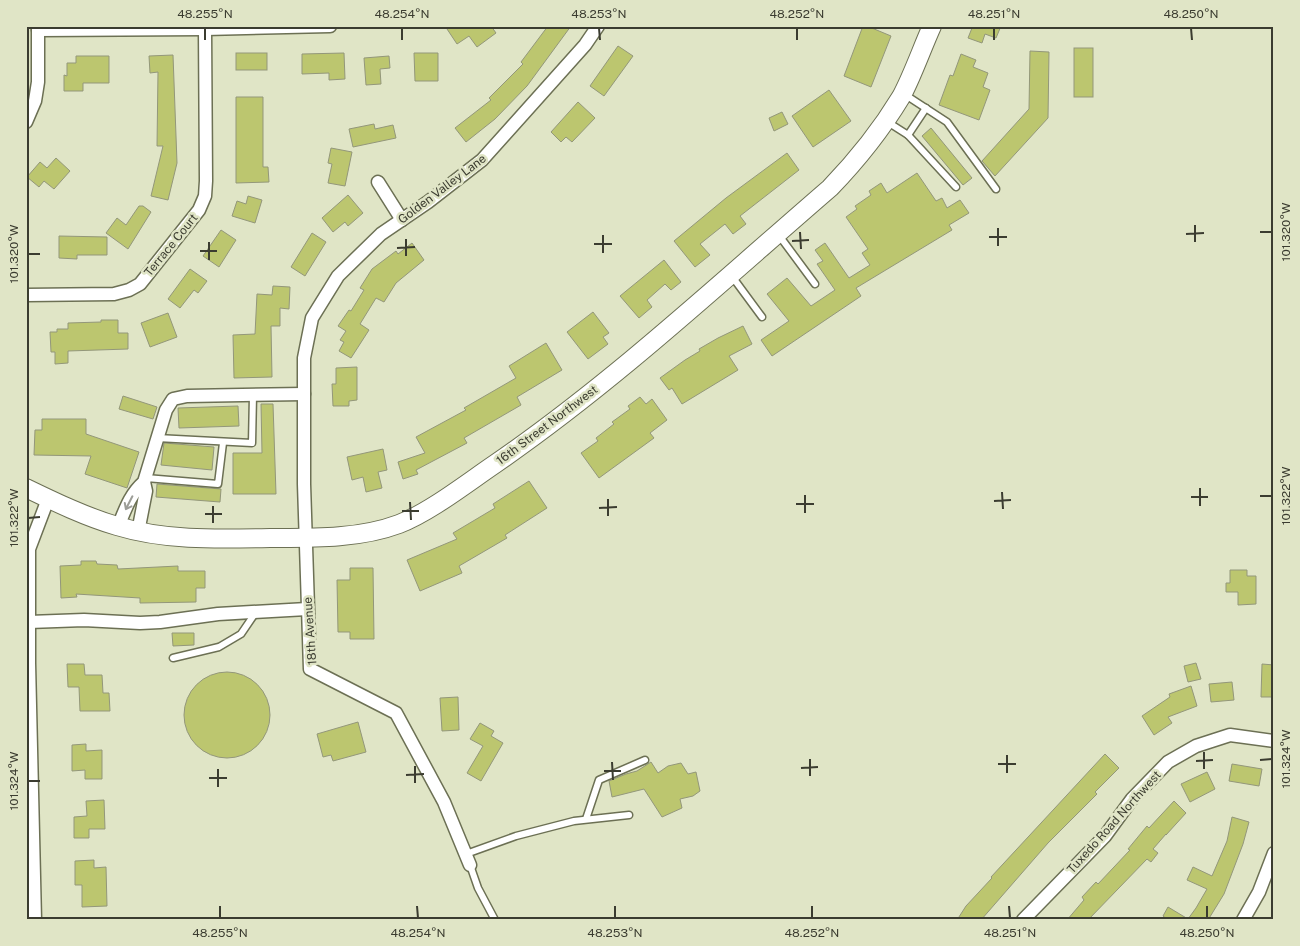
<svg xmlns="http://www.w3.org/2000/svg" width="1300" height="946" font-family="'Public Sans',sans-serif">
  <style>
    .building { fill: #bcc66f; stroke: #93977a }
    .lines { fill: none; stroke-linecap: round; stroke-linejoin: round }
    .lane-casing { stroke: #6c7054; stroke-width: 9 }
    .street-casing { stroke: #6c7054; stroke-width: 15 }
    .secondary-casing { stroke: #6c7054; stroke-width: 20 }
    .lane { stroke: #fff; stroke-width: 6 }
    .street { stroke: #fff; stroke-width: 12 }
    .secondary { stroke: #fff; stroke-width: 18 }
    .oneway { stroke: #9d9e98 }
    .ticks { fill: none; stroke: #3b3c30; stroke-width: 2 }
    .labels { text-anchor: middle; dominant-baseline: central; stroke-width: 5; stroke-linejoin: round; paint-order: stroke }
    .street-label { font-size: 12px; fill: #3b3c30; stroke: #e0e5c6 }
    .neatline { fill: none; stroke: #3b3c30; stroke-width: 2 }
    .ticks-label { font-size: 12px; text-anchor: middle; fill: #3b3c30 }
  </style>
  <rect width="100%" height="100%" fill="#e0e5c6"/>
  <!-- building -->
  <g class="building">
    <polygon points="445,26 491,26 496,33 477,47 469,36 457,44"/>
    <polygon points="548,26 571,26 527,86 495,119 466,142 455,128 491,100 489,98 523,64 521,62"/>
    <polygon points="863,26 867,26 891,36 871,87 844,76"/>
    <polygon points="968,26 1001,26 996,38 985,34 982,43 968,38 972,28"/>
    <polygon points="618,46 633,56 604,96 590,86"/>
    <rect x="1074" y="48" width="19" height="49"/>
    <polygon points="1030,51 1049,52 1048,118 995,176 982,161 1029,109"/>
    <rect x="236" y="53" width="31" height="17"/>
    <polygon points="344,53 345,79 329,80 329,73 302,74 302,54"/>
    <polygon points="414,53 438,53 438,81 415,81"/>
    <polygon points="961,54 976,60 973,67 988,73 983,87 990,90 979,120 939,105 950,75 953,76"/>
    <polygon points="173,55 177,163 168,200 151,196 163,146 157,146 158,72 150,73 149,56"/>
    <polygon points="76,56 109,56 109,83 83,83 83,91 64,91 64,75 67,76 67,63 76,63"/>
    <polygon points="389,56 390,68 380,69 381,84 366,85 364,58"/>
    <polygon points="829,90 851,121 813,147 792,116"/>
    <polygon points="236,97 263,97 263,167 268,167 269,182 236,183"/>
    <polygon points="578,102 595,118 572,142 566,137 561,142 551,132"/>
    <polygon points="782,112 788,124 774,131 769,118"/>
    <polygon points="374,124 375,129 393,125 396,138 353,147 349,129"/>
    <polygon points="931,128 972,178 963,185 922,136"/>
    <polygon points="331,148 352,152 345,186 328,183 332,164 328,163"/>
    <polygon points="787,153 799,170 740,216 746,224 733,234 725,224 700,244 710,255 695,267 674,241 726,198"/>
    <polygon points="56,158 70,171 54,189 44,181 39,187 27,177 40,162 47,168"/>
    <polygon points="917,173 936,201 942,198 947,208 960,200 969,213 949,225 952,230 856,288 861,296 772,356 761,340 789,321 767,294 787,278 811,306 835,290 817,264 823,261 815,250 825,243 849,278 870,265 862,253 868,249 846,217 857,209 855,206 871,195 869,191 881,183 887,193"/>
    <polygon points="348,195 363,213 348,226 345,222 333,232 322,218"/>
    <polygon points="248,196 262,200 255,223 232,216 237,201 246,204"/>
    <polygon points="139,206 143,206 151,212 128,249 106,233 117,218 126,225"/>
    <polygon points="221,230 236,240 219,267 203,256"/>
    <polygon points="312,233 326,242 305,276 291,267"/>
    <polygon points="59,236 107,237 107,255 77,255 77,259 59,258"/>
    <polygon points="412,243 424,260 396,283 384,302 376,298 360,324 369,330 351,358 339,351 344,342 340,340 346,331 338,326 349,310 351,311 364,290 360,288 372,269 396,251 398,254"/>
    <polygon points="664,260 681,282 671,290 665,284 647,300 652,307 639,318 620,296"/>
    <polygon points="190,269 207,281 198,293 194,290 180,308 168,299"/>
    <polygon points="273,286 290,287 289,309 280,308 280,326 271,326 272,377 234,378 233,335 255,334 257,294 272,295"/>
    <polygon points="593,312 609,333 603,337 608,344 588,359 567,332"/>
    <polygon points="168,313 177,337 150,347 141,323"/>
    <polygon points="101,320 118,320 118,333 128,333 128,349 68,351 68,363 55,364 55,352 51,352 50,332 57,332 57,329 68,329 68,323 101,322"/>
    <polygon points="743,326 752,344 729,356 738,370 682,404 672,388 669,390 660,378 685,360 700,351 699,349 718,338"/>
    <polygon points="546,343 562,370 517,397 521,405 464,438 467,443 416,470 418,474 403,479 398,462 425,453 416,437 466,410 464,408 516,378 509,366"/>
    <polygon points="357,367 357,400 349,401 349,406 333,406 332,384 336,384 336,368"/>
    <polygon points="123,396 157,407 153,419 119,409"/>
    <polygon points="640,397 646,404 652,399 667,420 650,433 654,438 599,478 581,453 598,441 596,438 614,424 612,422 630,409 628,406"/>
    <polygon points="261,404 273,404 276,494 233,494 233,453 262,453"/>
    <polygon points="238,406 239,426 179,428 178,408"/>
    <polygon points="42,419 86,419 86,434 139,452 127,488 85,474 91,456 34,455 35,430 42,430"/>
    <polygon points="164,443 214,447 212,470 161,465"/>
    <polygon points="383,449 387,470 378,472 382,488 366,492 363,477 352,480 347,457"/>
    <polygon points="529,481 547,508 505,535 507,538 459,566 462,573 420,591 407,560 457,539 453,533 495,508 493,504"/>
    <polygon points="157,484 221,489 220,502 156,497"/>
    <polygon points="81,561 96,561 97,564 117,565 118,569 178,566 178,571 205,571 205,588 196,588 196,602 140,603 140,598 76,594 77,597 61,598 60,566 81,565"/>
    <polygon points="350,568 373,568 374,639 350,639 350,632 338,632 337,580 350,580"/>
    <polygon points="1230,570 1247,570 1247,576 1256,576 1256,604 1238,605 1238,592 1226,592 1226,583 1230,583"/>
    <polygon points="172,633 194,633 194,645 173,646"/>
    <polygon points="1196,663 1201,679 1188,682 1184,666"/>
    <polygon points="67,664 84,664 85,675 102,675 103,693 109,693 110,711 80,711 79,687 68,687"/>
    <polygon points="1262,664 1274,665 1274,697 1261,697"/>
    <circle cx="227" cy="715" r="43"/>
    <polygon points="1232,682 1234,700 1211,702 1209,684"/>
    <polygon points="1191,686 1197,706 1168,717 1172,723 1154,735 1142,716 1170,697 1169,694"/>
    <polygon points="458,697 459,730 442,731 440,698"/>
    <polygon points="358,722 366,752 333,761 331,755 323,757 317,734"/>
    <polygon points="480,723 494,731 491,736 503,743 481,781 467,773 483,746 470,739"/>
    <polygon points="86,744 86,751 102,750 102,779 85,779 85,770 72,771 72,745"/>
    <polygon points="1105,754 1119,768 1095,792 1097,794 1048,843 981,920 957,920 966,906 992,878 991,877"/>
    <polygon points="651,762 658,773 668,766 681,763 688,774 696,772 700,791 693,796 680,799 682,808 662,817 644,789 612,797 609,781 626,774 637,771"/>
    <polygon points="1232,764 1262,769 1259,786 1229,781"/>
    <polygon points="1207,772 1215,789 1190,802 1181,784"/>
    <polygon points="104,800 105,829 89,829 89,838 74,838 74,817 87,816 86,801"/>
    <polygon points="1174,801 1186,813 1166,835 1166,834 1153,849 1158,853 1151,862 1147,859 1088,920 1067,920 1084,900 1082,897 1096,882 1098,884 1130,850 1128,849 1147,826 1149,828"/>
    <polygon points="1232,817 1249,822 1243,844 1224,894 1208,920 1168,920 1163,916 1168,907 1188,919 1196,908 1207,889 1187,880 1193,867 1212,876 1227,841"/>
    <polygon points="94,860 94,868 106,867 107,906 82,907 82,885 75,885 75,861"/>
  </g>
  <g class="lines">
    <!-- lane casing -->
    <g class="lane-casing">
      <g id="lane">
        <polyline points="904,94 947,122 996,189"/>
        <polyline points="886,121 908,135 926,108"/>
        <polyline points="908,135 956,187"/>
        <polyline points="778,234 815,284"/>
        <polyline points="731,275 762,317"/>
        <polyline points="157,438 252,443 253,395"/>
        <polyline points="146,478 218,484 223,443"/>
        <polyline points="173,658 219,647 241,634 256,612"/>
        <polyline points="586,819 599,780 645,760"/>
        <polyline points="466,854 516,836 574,821 629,815"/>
        <polyline points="470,865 478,888 495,920"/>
      </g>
    </g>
    <!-- street casing -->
    <g class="street-casing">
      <g id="street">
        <polyline points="38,30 205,29 330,26"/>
        <polyline points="26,122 35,101 38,82 38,26"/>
        <polyline points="378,182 402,220"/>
        <polyline points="26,295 114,294 129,290 140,284 199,210 205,196 206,181 205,29"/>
        <path d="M118 527C125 510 130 494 144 482L166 410 173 399 187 396 304 394"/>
        <polyline points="138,532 146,491 144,482"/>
        <polyline points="29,622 84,620 140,623 160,622 218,614 307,609"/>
        <polyline points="470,865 444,802 396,713 310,669 304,484 304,358 312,318 338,276 381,234 428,202 482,160 585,45 598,26"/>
        <polyline points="35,920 29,663 29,549 48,499"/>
        <polyline points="1023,920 1105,836 1132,799 1168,762 1196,746 1230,735 1274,741"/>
        <polyline points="1243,920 1259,892 1274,853"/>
      </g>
    </g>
    <!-- secondary casing -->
    <g class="secondary-casing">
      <path id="secondary" d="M26 488C55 502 86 517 117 526 166 541 219 539 270 538 313 538 359 539 399 524 430 512 467 483 495 464 614 382 721 282 830 188 857 160 881 130 901 97 912 77 922 48 932 26"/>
    </g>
    <!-- lane -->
    <use href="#lane" class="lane"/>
    <!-- street -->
    <use href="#street" class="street"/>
    <!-- secondary -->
    <use href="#secondary" class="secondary"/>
  </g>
  <!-- one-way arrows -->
  <defs><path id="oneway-shaft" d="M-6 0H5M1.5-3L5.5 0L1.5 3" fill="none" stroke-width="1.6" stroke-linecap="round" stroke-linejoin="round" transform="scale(1.25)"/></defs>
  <use class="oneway" href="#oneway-shaft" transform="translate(129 503) rotate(117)"/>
  <!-- ticks -->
  <path class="ticks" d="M205 28V40M402 28V40M599 28 600 40M797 28V40M994 28V40M1191 28 1192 40M1195 225V242M998 228V246M800 232 801 249M1260 232H1272M1186 234 1204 233M603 235V253M989 237H1007M406 239V256M792 241 809 240M209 242V260M594 244H612M397 248 415 247M200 251H217M28 254H40M1200 488V506M1002 492 1003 509M805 495V513M1260 496H1272M1191 497H1208M608 499V516M994 501 1011 500M410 502 411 520M796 504H814M213 506V523M599 508 617 507M402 511H419M205 514H222M28 518 40 517M1204 752V769M1007 755V773M810 759V776M1260 760 1272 759M1196 761 1213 760M612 762 613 780M998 764H1016M415 766V783M801 768 818 767M218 769V787M604 771H621M406 775 424 774M209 778H227M28 781H40M220 906V918M417 906 418 918M615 906V918M812 906V918M1009 906 1010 918M1207 906V918"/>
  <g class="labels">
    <!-- street labels -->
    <g class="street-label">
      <text transform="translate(442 189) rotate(-37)">Golden Valley Lane</text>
      <text transform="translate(171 245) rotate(-51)">Terrace Court</text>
      <text transform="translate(547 425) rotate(-37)">16th Street Northwest</text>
      <text transform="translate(310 631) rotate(-94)">18th Avenue</text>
      <text transform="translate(1114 822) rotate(-48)">Tuxedo Road Northwest</text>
    </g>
  </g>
  <!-- border -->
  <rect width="1300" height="946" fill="none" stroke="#e0e5c6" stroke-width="55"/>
  <rect x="28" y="28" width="1244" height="890" class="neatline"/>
  <g class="ticks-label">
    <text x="205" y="18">48.255°N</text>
    <text x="402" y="18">48.254°N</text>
    <text x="599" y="18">48.253°N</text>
    <text x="797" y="18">48.252°N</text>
    <text x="994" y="18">48.251°N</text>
    <text x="1191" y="18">48.250°N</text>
    <text transform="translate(1286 232) rotate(-90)" y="4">101.320°W</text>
    <text transform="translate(14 254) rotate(-90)" y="4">101.320°W</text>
    <text transform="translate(1286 496) rotate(-90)" y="4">101.322°W</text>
    <text transform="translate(14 518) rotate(-90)" y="4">101.322°W</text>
    <text transform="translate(1286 759) rotate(-90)" y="4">101.324°W</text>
    <text transform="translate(14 781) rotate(-90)" y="4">101.324°W</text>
    <text x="220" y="937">48.255°N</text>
    <text x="418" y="937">48.254°N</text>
    <text x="615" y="937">48.253°N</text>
    <text x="812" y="937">48.252°N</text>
    <text x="1010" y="937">48.251°N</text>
    <text x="1207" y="937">48.250°N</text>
  </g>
</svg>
